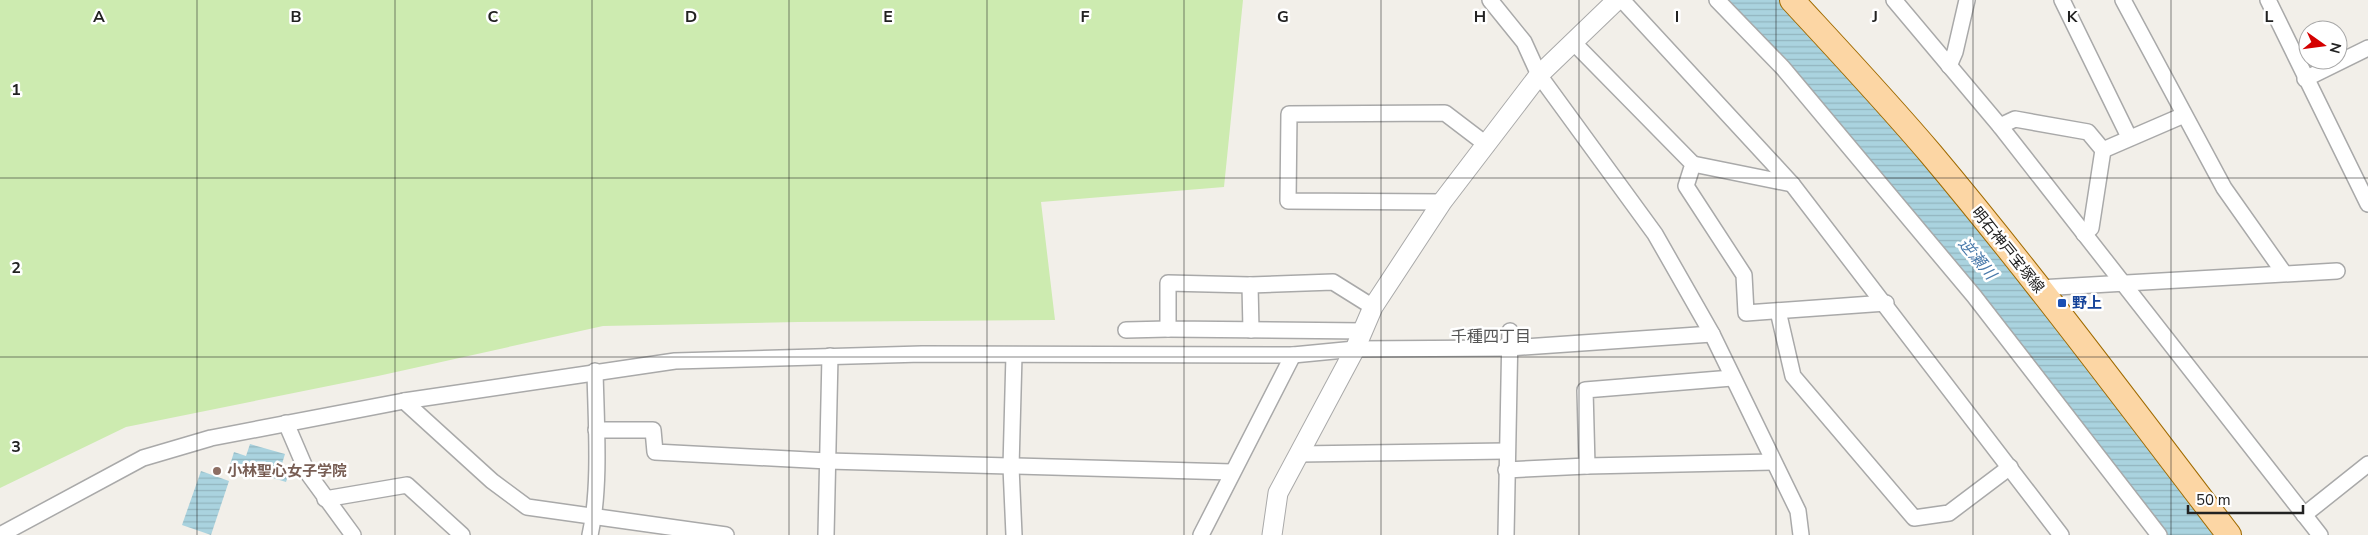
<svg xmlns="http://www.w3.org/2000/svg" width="2368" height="535" font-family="'Nunito Sans','Noto Sans JP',sans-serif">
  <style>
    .grass { fill: #cdebb0 }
    .water { fill: url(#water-rules) }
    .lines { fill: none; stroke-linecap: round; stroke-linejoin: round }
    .minor-casing { stroke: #a9a9a9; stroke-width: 18 }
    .tertiary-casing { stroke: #a9a9a9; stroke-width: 21 }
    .primary-casing { stroke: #a06b00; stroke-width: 26 }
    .minor { stroke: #fff; stroke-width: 15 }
    .tertiary { stroke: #fff; stroke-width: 19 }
    .primary { stroke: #fcd6a4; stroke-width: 24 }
    .grid { fill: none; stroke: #222; stroke-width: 1; stroke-opacity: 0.55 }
    .transit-dot { fill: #1a4fb4; stroke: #fff; stroke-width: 2 }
    .education-dot { fill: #8d6e63; stroke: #fff; stroke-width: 2 }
    .labels { text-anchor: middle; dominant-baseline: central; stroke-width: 5; stroke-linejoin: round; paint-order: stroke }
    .street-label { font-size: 15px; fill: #222; stroke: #fff }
    .transit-label { font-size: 15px; font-weight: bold; fill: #164399; stroke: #fff; text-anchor: start }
    .education-label { font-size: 15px; font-weight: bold; fill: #785e54; stroke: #fff; text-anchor: start }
    .water-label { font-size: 16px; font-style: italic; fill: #4a7aab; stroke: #fff }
    .neighbourhood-label { font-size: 16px; fill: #555; stroke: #fff }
    .grid-label { font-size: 16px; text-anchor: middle; font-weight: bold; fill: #222; stroke: #fff; stroke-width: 5; stroke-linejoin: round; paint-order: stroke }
  </style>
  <defs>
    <pattern id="water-rules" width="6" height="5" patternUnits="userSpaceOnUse" patternTransform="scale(1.25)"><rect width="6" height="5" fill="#aad3df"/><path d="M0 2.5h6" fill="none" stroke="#92b5bf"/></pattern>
  </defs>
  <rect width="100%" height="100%" fill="#f2efe9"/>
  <!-- grass -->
  <polygon class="grass" points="0,0 1243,0 1224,187 1041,202 1055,320 798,322 603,326 378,376 126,427 0,488"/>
  <!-- water -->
  <g class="water">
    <polygon points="1726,0 1779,0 1911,142 2220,535 2168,535 1975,284 1873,163"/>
    <polygon points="250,444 285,454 281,467 290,470 286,482 230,465 234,452 246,456"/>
    <polygon points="201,471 229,481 211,535 182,525"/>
  </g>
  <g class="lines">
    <!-- minor casing -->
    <g class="minor-casing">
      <g id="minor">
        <polyline points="1490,0 1524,42 1539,75 1655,234 1712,334 1798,511 1801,535"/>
        <polyline points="1622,0 1792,184 2061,535"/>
        <polyline points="1717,0 1783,68 1974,296 2159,535"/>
        <polyline points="1894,0 2000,126 2320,535"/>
        <polyline points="2062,0 2129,137"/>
        <polyline points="2123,0 2224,188 2284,273"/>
        <polyline points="2268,0 2368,204"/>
        <polyline points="1574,43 1693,164 1686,186 1744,275 1746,313 1886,303"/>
        <polyline points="1949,66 1955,52 1967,0"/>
        <polyline points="2305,79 2368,48"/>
        <polyline points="2000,126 2015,119 2088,132 2103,150 2091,228 2084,234"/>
        <polyline points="2103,150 2184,115"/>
        <polyline points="1693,164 1792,184"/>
        <polyline points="1442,202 1288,201 1289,114 1445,113 1487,145"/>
        <polyline points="1250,285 1168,283 1168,329 1364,331"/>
        <polyline points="2039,288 2337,271"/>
        <polyline points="1778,311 1793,376 1914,518 1949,513 2010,467"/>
        <polyline points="1126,330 1168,329"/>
        <polyline points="1251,330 1250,285 1333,282 1373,307"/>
        <polyline points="1014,355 1011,467 1014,535"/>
        <polyline points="404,401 492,481 527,507 726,535"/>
        <polyline points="286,423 307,472 353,535"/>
        <polyline points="596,430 653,430 655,452 828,461 1232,472"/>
        <polyline points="1299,454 1506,451"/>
        <polyline points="1587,466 1585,390 1732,378"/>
        <polyline points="1506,470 1587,466 1773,462"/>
        <polyline points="325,499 407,485 462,535"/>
        <polyline points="2304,515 2368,464"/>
        <polyline points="0,535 143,458 211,438 404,401 675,361 922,354 1293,355 1355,349 1509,348 1712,334"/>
        <path d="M590 535C601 487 596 421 595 371"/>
        <polyline points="826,535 830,356"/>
        <polyline points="1201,535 1293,355"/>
        <polyline points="1506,535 1510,331"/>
      </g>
    </g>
    <!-- tertiary casing -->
    <g class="tertiary-casing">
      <polyline id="tertiary" points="1272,535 1278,493 1355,349 1373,307 1442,202 1539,75 1617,0"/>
    </g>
    <!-- primary casing -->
    <g class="primary-casing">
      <path id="primary" d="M1792 0C1839 51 1886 101 1931 154 2035 278 2131 407 2229 535"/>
    </g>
    <!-- minor -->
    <use href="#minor" class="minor"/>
    <!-- tertiary -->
    <use href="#tertiary" class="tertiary"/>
    <!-- primary -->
    <use href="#primary" class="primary"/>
  </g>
  <!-- grid -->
  <path class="grid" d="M197 0V535M395 0V535M592 0V535M789 0V535M987 0V535M1184 0V535M1381 0V535M1579 0V535M1776 0V535M1973 0V535M2171 0V535M0 178H2368M0 357H2368"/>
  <!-- markers -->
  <rect class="transit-dot" x="2057" y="298" width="10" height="10" rx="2.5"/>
  <circle class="education-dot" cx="217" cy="471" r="5"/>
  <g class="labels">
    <!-- street labels -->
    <g class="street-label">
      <text transform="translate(2008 250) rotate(51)">明石神戸宝塚線</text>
    </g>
    <!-- transit labels -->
    <g class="transit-label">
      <text x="2072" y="303">野上</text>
    </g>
    <!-- education labels -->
    <g class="education-label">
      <text x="227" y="471">小林聖心女子学院</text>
    </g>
    <!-- water labels -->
    <g class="water-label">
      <text transform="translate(1977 259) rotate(50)">逆瀬川</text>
    </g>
    <!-- neighbourhood labels -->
    <g class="neighbourhood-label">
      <text x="1491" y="337">千種四丁目</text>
    </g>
  </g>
  <g class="grid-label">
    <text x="99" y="22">A</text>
    <text x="296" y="22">B</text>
    <text x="493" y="22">C</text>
    <text x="691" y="22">D</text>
    <text x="888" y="22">E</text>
    <text x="1085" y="22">F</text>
    <text x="1283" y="22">G</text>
    <text x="1480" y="22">H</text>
    <text x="1677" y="22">I</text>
    <text x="1875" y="22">J</text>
    <text x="2072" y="22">K</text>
    <text x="2269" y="22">L</text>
    <text x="16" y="95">1</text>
    <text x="16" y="273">2</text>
    <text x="16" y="452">3</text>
  </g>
  <!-- north arrow -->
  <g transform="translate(2323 45) rotate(104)"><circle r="24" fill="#ffffff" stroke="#a7a7a7"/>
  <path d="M0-4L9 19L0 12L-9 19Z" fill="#d40000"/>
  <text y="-8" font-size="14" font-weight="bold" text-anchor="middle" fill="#222222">N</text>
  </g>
  <!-- scale -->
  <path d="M2188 505v8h115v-8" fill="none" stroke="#222222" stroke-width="2.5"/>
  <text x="2196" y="505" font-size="15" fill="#222222" stroke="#ffffff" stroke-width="4" paint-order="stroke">50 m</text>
</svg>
